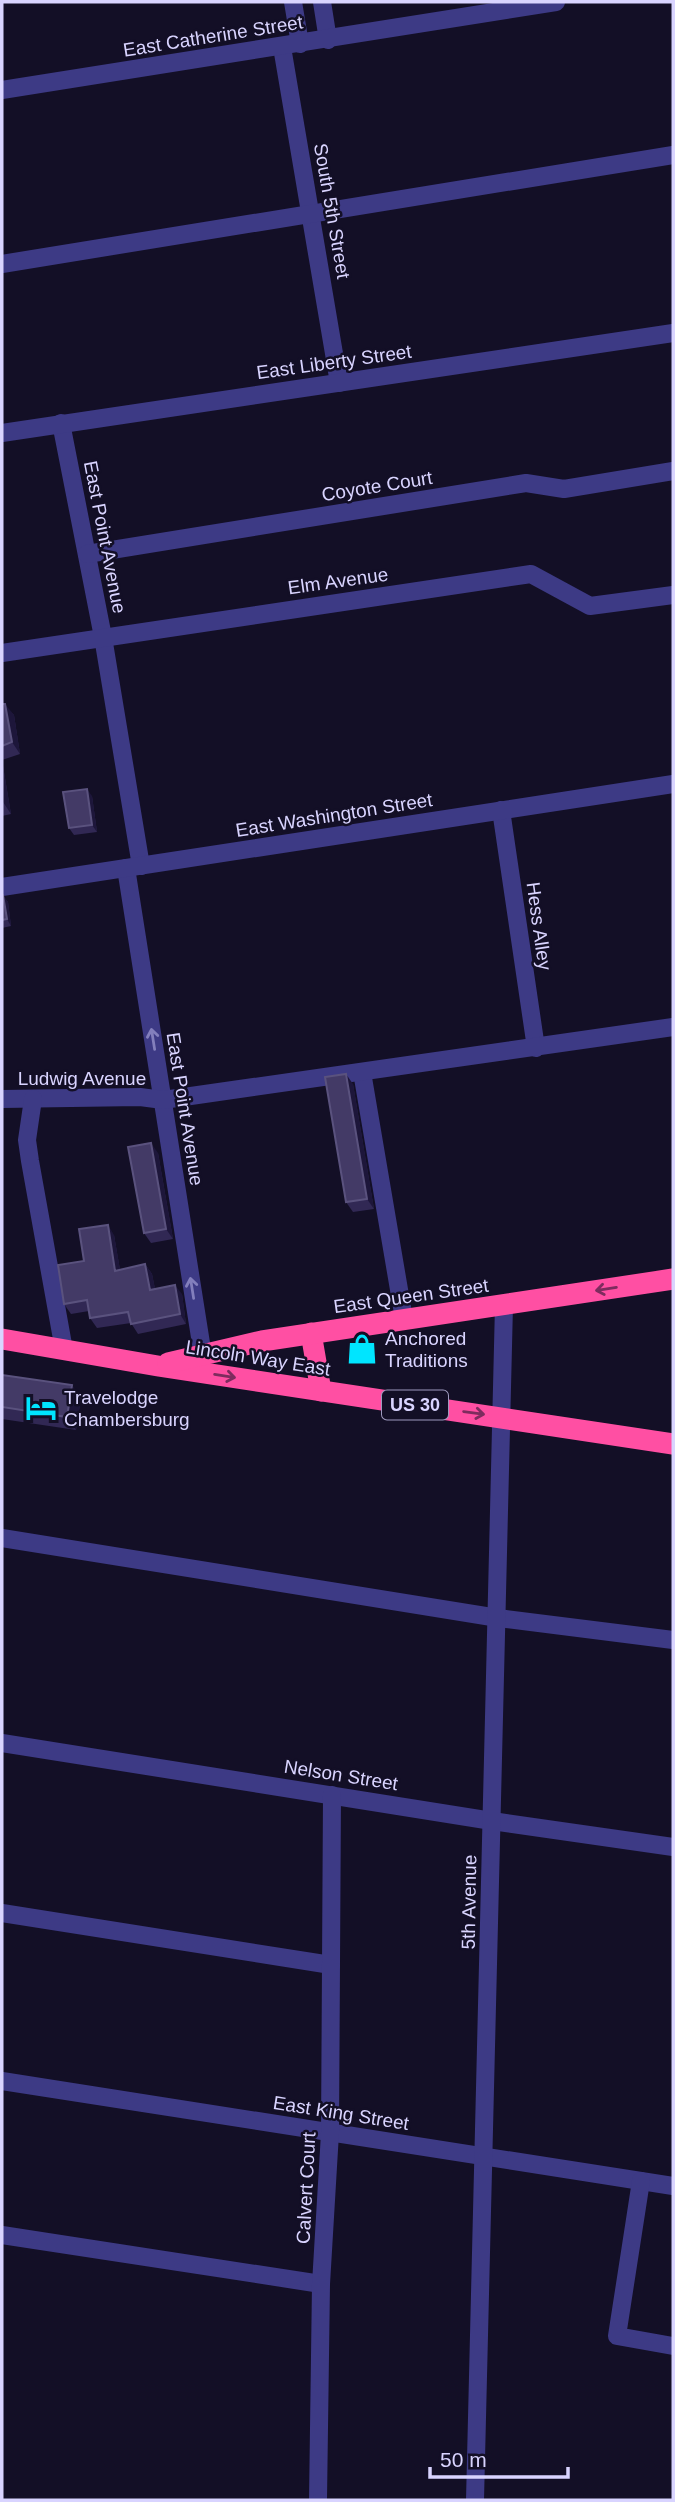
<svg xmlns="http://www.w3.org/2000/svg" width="675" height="2502" font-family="Arial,sans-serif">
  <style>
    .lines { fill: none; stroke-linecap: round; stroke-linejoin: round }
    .minor { stroke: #3d3a85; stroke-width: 18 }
    .highway { stroke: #ff4fa3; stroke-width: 21 }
    .wall { fill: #312854 }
    .shaded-wall { fill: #1d163a }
    .building { fill: #433a66; stroke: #5a527e; stroke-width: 2 }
    .oneway { stroke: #837fbc }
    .oneway2 { stroke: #7d2c5e }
    .labels { text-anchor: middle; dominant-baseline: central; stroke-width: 5; stroke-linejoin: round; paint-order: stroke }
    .shield { fill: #130f26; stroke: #9e99be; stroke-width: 2 }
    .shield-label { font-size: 18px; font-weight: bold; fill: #d9d4ff }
    .street-label { font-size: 19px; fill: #d9d4ff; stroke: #130f26 }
    .poi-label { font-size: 19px; fill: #d9d4ff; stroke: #130f26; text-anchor: start }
  </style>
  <rect width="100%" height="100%" fill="#130f26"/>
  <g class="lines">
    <!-- minor -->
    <g class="minor">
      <polyline points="293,2 300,44"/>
      <polyline points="322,2 328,40"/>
      <polyline points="282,47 339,383"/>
      <polyline points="2,90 556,2"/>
      <polyline points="2,264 673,155"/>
      <polyline points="61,423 103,637 141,866"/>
      <polyline points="2,433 673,333"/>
      <polyline points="87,554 526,483 564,489 673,471"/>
      <polyline points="2,653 531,574 590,606 673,595"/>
      <polyline points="501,810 536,1048"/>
      <polyline points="126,868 203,1356"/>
      <polyline points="2,887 673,784"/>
      <polyline points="362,1072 404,1319"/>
      <polyline points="2,1099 140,1097 163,1100 673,1027"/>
      <polyline points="33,1099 27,1140 30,1161 64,1350"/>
      <polyline points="2,1538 498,1618 673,1640"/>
      <polyline points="2,1743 492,1821 673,1847"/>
      <polyline points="2,1913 331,1965"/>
      <polyline points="2,2081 673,2186"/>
      <polyline points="641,2181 617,2336 673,2346"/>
      <polyline points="2,2235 321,2284"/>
      <polyline points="318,2500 321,2284 330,2133 332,1795"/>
      <polyline points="475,2500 504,1305"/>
    </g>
    <!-- highway -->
    <g class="highway">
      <polyline points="311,1333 321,1391"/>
      <polyline points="2,1339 158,1366 673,1444"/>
      <polyline points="168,1363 262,1341 673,1279"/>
    </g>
  </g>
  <!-- wall -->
  <g class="wall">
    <polygon points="2,704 14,715 20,754 2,760 11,814 2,816"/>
    <polygon points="92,796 97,832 74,835 69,828"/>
    <polygon points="2,895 8,902 11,926 2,928"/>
    <polygon points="353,1084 374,1209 353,1212 346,1202"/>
    <polygon points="158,1153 173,1239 151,1243 144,1233"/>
    <polygon points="114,1235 120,1270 145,1264 152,1274 155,1289 182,1294 186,1324 138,1334 131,1323 97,1328 90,1318 89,1311 71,1314 64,1304 84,1261"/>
    <polygon points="2,1375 81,1398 76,1430 2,1419"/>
  </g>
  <!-- shaded-wall -->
  <g class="shaded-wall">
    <polygon points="5,704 14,715 20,754 12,742"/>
    <polygon points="2,760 11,814 3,802"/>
    <polygon points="87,789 92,796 97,832 92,825"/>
    <polygon points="3,895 8,902 11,926 7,919"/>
    <polygon points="346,1074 353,1084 374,1209 367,1199"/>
    <polygon points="151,1143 158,1153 173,1239 166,1229"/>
    <polygon points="108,1225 114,1235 122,1281 115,1271"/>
    <polygon points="145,1264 152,1274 157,1299 150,1290"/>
    <polygon points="175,1285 182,1294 186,1324 180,1314"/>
    <polygon points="72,1385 81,1398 76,1430 67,1417"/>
  </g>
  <!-- building -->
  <g class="building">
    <polygon points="2,704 5,704 12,742 2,746"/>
    <polygon points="87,789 92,825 69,828 63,792"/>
    <polygon points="2,895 3,895 7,919 2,920"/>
    <polygon points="346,1074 367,1199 346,1202 325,1077"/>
    <polygon points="151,1143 166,1229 144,1233 128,1147"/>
    <polygon points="108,1225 115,1271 145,1264 150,1290 175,1285 180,1314 131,1324 128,1312 90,1318 87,1300 64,1304 58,1265 84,1261 79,1229"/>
    <polygon points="2,1375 72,1385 67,1417 2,1407"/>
  </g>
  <!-- one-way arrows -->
  <defs><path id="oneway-shaft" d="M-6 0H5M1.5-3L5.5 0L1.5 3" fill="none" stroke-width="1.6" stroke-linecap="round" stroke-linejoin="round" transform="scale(1.75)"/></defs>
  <g class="oneway">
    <use href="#oneway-shaft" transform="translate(153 1039) rotate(-99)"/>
    <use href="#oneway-shaft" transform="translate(192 1288) rotate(-99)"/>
  </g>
  <g class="oneway2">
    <use href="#oneway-shaft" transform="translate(606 1289) rotate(171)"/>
    <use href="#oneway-shaft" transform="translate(225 1376) rotate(9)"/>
    <use href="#oneway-shaft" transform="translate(474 1413) rotate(8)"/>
  </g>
  <!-- icons -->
  <defs>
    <g id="shop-bare" transform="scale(2.415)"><path d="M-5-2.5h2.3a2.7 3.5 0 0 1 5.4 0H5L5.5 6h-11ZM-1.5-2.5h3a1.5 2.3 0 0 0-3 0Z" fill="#00e5ff" stroke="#130f26" stroke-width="2.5" paint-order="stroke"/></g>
    <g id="hotel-bare" transform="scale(2.415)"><path d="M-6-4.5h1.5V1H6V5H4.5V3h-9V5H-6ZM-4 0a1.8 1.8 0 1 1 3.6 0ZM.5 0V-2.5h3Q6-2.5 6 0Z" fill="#00e5ff" stroke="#130f26" stroke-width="2.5" paint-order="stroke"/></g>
  </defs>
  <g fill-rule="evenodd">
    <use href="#shop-bare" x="362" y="1349"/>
    <use href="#hotel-bare" x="41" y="1408"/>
  </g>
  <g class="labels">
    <!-- shield labels -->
    <rect class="shield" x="382" y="1390.5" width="66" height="29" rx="5"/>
    <g class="shield-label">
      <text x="415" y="1405">US 30</text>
    </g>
    <!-- street labels -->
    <g class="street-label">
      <text transform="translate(213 36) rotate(-9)">East Catherine Street</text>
      <text transform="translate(332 211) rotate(80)">South 5th Street</text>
      <text transform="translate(334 362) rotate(-8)">East Liberty Street</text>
      <text transform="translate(377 486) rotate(-9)">Coyote Court</text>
      <text transform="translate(105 537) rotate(79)">East Point Avenue</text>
      <text transform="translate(338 581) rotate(-8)">Elm Avenue</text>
      <text transform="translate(334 815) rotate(-9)">East Washington Street</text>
      <text transform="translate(539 926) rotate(82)">Hess Alley</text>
      <text x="82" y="1078">Ludwig Avenue</text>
      <text transform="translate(185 1109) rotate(81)">East Point Avenue</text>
      <text transform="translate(411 1296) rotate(-8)">East Queen Street</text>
      <text transform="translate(258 1358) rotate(9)">Lincoln Way East</text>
      <text transform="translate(341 1775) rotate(9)">Nelson Street</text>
      <text transform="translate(469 1902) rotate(-89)">5th Avenue</text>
      <text transform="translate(341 2113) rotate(9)">East King Street</text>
      <text transform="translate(306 2188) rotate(-87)">Calvert Court</text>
    </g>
    <!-- poi labels -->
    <g class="poi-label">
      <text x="385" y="1338">Anchored<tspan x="385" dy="22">Traditions</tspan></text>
      <text x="64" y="1397">Travelodge<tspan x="64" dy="22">Chambersburg</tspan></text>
    </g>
  </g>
  <!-- border -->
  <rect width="675" height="2502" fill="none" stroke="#d9d4ff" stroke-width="7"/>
  <!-- scale -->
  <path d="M430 2467v10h138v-10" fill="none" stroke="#d9d4ff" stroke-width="3.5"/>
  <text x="440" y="2467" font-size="21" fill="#d9d4ff" stroke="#130f26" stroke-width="5" paint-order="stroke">50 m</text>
</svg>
